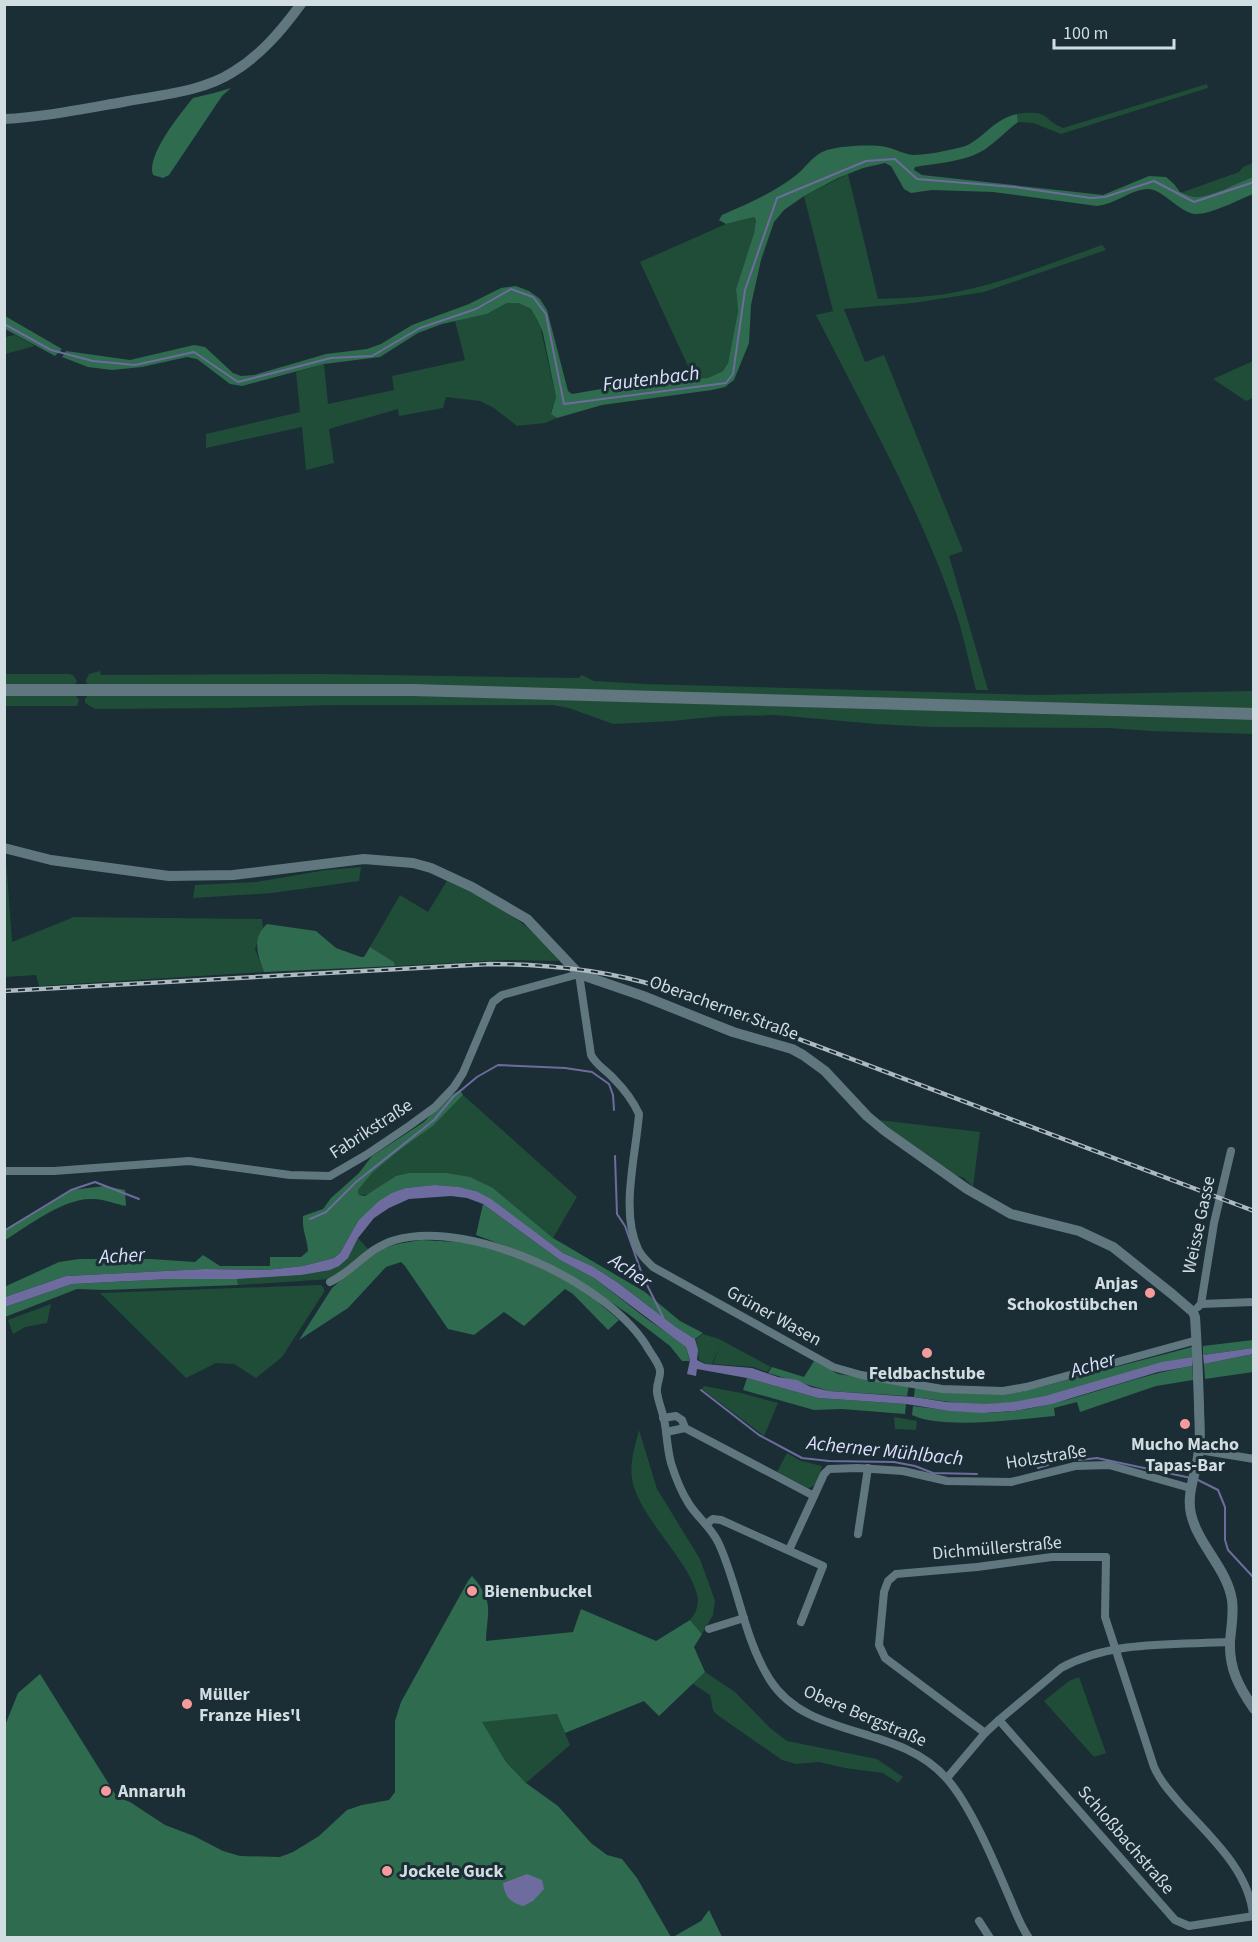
<svg xmlns="http://www.w3.org/2000/svg" width="1258" height="1942" font-family="'Source Sans 3',sans-serif">
  <style>
    .green { fill: #1f4d37 }
    .forest { fill: #2f6b4e }
    .water { fill: #6e6c9e }
    .lines { fill: none; stroke-linecap: round; stroke-linejoin: round }
    .stream { stroke: #6e6c9e; stroke-width: 2 }
    .minor { stroke: #61777f; stroke-width: 8 }
    .tertiary { stroke: #61777f; stroke-width: 10 }
    .secondary { stroke: #61777f; stroke-width: 12 }
    .rail-casing { stroke: #adbabf; stroke-width: 4.5 }
    .rail { stroke: #1b2e35; stroke-width: 2; stroke-dasharray: 7; stroke-linecap: butt }
    .poi-dot { fill: #f59b9b; stroke: #1b2e35; stroke-width: 2 }
    .labels { text-anchor: middle; dominant-baseline: central; stroke-width: 6; stroke-linejoin: round; paint-order: stroke }
    .street-label { font-size: 18px; fill: #d2dde2; stroke: #1b2e35 }
    .poi-label { font-size: 18px; font-weight: bold; fill: #d2dde2; stroke: #1b2e35; text-anchor: start }
    .water-label { font-size: 20px; font-style: italic; fill: #dedfff; stroke: #1b2e35 }
  </style>
  <rect width="100%" height="100%" fill="#1b2e35"/>
  <!-- green -->
  <g class="green">
    <path d="M1207 84 1208 88 1061 134 1033 123 1018 122 1017 114C1026 113 1039 111 1046 117 1052 122 1055 125 1063 128Z"/>
    <path d="M1253 163V177C1241 181 1206 198 1196 198 1192 197 1187 194 1183 192L1239 172 1243 167Z"/>
    <path d="M848 174 878 299C906 298 934 297 961 291 1009 281 1056 261 1102 245L1106 250 984 292 913 303 844 309 865 362 884 355 963 551 949 556 988 690H976C969 664 964 636 955 610 921 510 864 410 816 315L833 311 804 196Z"/>
    <polygon points="754,217 756,220 754,233 736,289 738,311 728,363 723,371 708,378 694,379 640,262 726,224"/>
    <polygon points="507,303 518,303 531,309 539,321 556,397 551,413 557,418 545,423 517,426 494,408 480,401 446,397 443,408 399,416 398,409 329,429 334,463 306,470 302,427 206,448 206,434 300,412 296,372 324,364 328,404 394,390 392,376 465,360 455,321 487,314"/>
    <polygon points="15,335 35,346 5,354 5,337"/>
    <polygon points="1253,361 1253,398 1246,401 1213,379"/>
    <polygon points="100,671 101,675 320,674 578,678 582,675 594,681 645,684 1035,695 1253,691 1254,709 91,685 86,683 86,680 89,674"/>
    <polygon points="4,674 69,674 73,675 77,681 75,685 5,685"/>
    <polygon points="75,695 79,700 77,706 5,706 4,696"/>
    <polygon points="88,695 424,696 1253,720 1254,734 1151,731 1108,728 932,727 876,724 775,715 722,716 672,721 613,724 569,708 553,705 333,705 230,708 95,709 85,703 85,699"/>
    <polygon points="5,858 6,858 12,942 74,917 262,919 263,928 255,949 264,972 39,986 36,975 5,977"/>
    <polygon points="361,867 359,881 272,893 193,898 195,885 256,882 326,870"/>
    <path d="M447 881C491 900 530 922 559 961L506 960 395 966 394 962 370 947 400 895 428 912Z"/>
    <polygon points="463,1095 577,1197 553,1238 493,1188 359,1195 358,1190 373,1172 401,1149 433,1126"/>
    <polygon points="879,1120 980,1132 973,1187 964,1178 949,1173"/>
    <polygon points="358,1238 368,1249 332,1279 238,1285 237,1279 301,1275 348,1258"/>
    <polygon points="321,1285 324,1288 324,1292 282,1357 256,1378 234,1364 216,1363 186,1378 100,1293"/>
    <polygon points="51,1304 47,1323 25,1327 13,1334 8,1320"/>
    <polygon points="703,1334 719,1339 771,1367 767,1372 753,1367 713,1364 720,1346 712,1364 706,1364 699,1360 696,1339"/>
    <polygon points="704,1386 741,1393 778,1403 764,1436 702,1389"/>
    <polygon points="894,1417 917,1421 916,1430 895,1429"/>
    <path d="M639 1430 657 1489 700 1559 715 1601 713 1615 702 1634 690 1620C695 1614 698 1608 698 1599 694 1568 647 1524 635 1490 627 1470 634 1450 639 1430Z"/>
    <path d="M787 1453 801 1461 822 1466C819 1474 818 1487 808 1488L777 1472Z"/>
    <polygon points="705,1672 735,1692 770,1728 787,1741 877,1759 903,1777 898,1783 883,1773 845,1768 819,1762 796,1764 782,1760 716,1714 713,1710 710,1695 692,1683"/>
    <polygon points="1079,1677 1106,1753 1094,1757 1044,1701 1069,1681"/>
    <polygon points="557,1714 570,1745 526,1783 506,1762 481,1721"/>
  </g>
  <!-- forest -->
  <g class="forest">
    <path d="M231 88 222 96 169 175 163 178 153 175C146 155 181 113 193 98L214 93Z"/>
    <path d="M1017 114 1018 122C1006 131 996 142 984 150 964 162 938 163 915 167L914 170 922 175 1103 195 1149 176 1166 177 1174 184 1180 192C1186 193 1191 198 1198 197 1210 197 1239 182 1253 177V194C1238 200 1212 214 1196 214 1179 213 1162 187 1146 189 1131 190 1115 204 1097 206L993 192 932 190 911 193 904 189 891 166 885 163 863 168 838 178 804 196 784 210 774 222 761 260 751 305 749 343 734 380 725 387 712 390 602 405 557 418 551 414 556 397 543 333 538 321 531 309 518 303H507L487 314 442 324 418 333 380 357 324 364 242 386 230 384 197 359 187 357 142 367 112 370 88 367 62 357 66 351 130 360 194 345 205 347 233 373 241 376 254 375 326 354 367 349 381 344 412 325 469 304 501 288 516 286 529 291 540 299 547 310 568 391 572 394 636 383 708 378 723 371 728 363 738 311 736 289 754 233 756 220 754 217 726 224 719 220 722 215C747 204 773 193 795 176 806 168 813 154 827 150 841 146 872 144 886 147 896 149 903 154 913 155 927 155 945 151 958 148 981 144 990 120 1017 114Z"/>
    <polygon points="5,316 62,349 55,356 5,329"/>
    <path d="M267 924 316 931 336 948 361 957H364L370 947 394 962 395 966 264 972C258 956 251 938 267 924Z"/>
    <path d="M460 1090 463 1095 433 1126 401 1149 373 1172 358 1190 359 1195 365 1196 396 1176 409 1173H446L470 1177 493 1188 553 1238 645 1292 680 1321 703 1333 695 1339 676 1327 617 1282 592 1266 563 1253 476 1191 459 1187 435 1185 406 1188 358 1221 340 1253 334 1258 303 1266 266 1270 205 1269 66 1276 5 1297 4 1287 59 1262 79 1259H151L195 1262 203 1255 220 1266H270V1257H301L308 1251C307 1237 302 1232 303 1216L323 1209 331 1198 359 1173 372 1156 424 1122 448 1097Z"/>
    <path d="M105 1186 125 1190 126 1206C115 1204 104 1199 93 1199 65 1197 28 1226 5 1240V1229L71 1190Z"/>
    <polygon points="483,1204 560,1260 594,1278 647,1319 678,1340 686,1347 690,1361 682,1361 670,1346 627,1313 579,1281 529,1255 476,1235"/>
    <polygon points="421,1240 474,1243 524,1260 565,1280 586,1292 619,1320 608,1330 573,1294 565,1289 524,1326 504,1312 474,1335 448,1329 405,1266 401,1262 386,1267 348,1308 299,1340 332,1288 371,1252 397,1244"/>
    <polygon points="171,1279 237,1279 238,1285 105,1290 77,1289 5,1317 5,1307 72,1284"/>
    <polygon points="1253,1340 1253,1348 1203,1355 1203,1346"/>
    <path d="M1192 1347 1193 1357C1132 1367 1075 1393 1015 1402 981 1407 947 1402 914 1397L915 1386 972 1393 1021 1392Z"/>
    <polygon points="1253,1354 1253,1372 1205,1379 1204,1364"/>
    <polygon points="814,1361 838,1374 909,1385 907,1396 829,1391 768,1373 772,1367 804,1377"/>
    <path d="M1192 1366 1193 1380 1156 1386 1080 1412 1077 1402 1054 1408 1055 1416C1018 1419 944 1430 912 1415L913 1406C947 1410 980 1415 1014 1411 1075 1403 1131 1376 1192 1366Z"/>
    <polygon points="747,1378 818,1398 906,1404 905,1414 842,1409 814,1410 743,1390"/>
    <path d="M472 1576C495 1602 487 1611 486 1641L573 1632 581 1609 656 1641 690 1620 702 1634 694 1647 705 1672 659 1716 644 1701 565 1733 557 1714 482 1722 506 1762 526 1783 558 1806 591 1843 607 1855 622 1859 637 1878 671 1937H5L4 1728 18 1693 40 1674 117 1797 130 1802 165 1825 194 1836 223 1851 240 1856 280 1857 293 1852 319 1836 347 1810 362 1805 389 1800 395 1792V1721L401 1702 468 1581Z"/>
    <polygon points="709,1910 722,1937 673,1937 701,1921"/>
  </g>
  <!-- water -->
  <g class="water">
    <polygon points="435,1185 459,1187 476,1191 491,1199 563,1253 592,1266 617,1282 676,1327 695,1339 698,1350 697,1360 705,1364 752,1368 778,1377 797,1380 811,1387 829,1391 914,1397 946,1402 986,1404 1013,1402 1045,1396 1162,1362 1193,1357 1192,1366 1158,1372 1052,1404 1014,1411 983,1413 950,1411 906,1404 818,1398 747,1378 697,1369 696,1376 687,1374 690,1360 686,1347 594,1278 560,1260 483,1204 467,1198 451,1196 409,1199 389,1208 374,1218 358,1238 348,1258 339,1266 330,1270 301,1275 237,1279 171,1279 72,1284 5,1307 5,1297 66,1276 205,1269 266,1270 303,1266 334,1258 340,1253 358,1221 379,1201 392,1193 406,1188"/>
    <polygon points="1253,1348 1253,1354 1204,1364 1203,1355"/>
    <path d="M527 1874 542 1880 544 1889 533 1901 523 1906C510 1902 505 1897 503 1883Z"/>
  </g>
  <g class="lines">
    <!-- stream -->
    <g class="stream">
      <polyline points="4,324 51,350 93,361 135,365 194,352 238,382 331,358 372,356 420,328 476,309 511,289 533,297 546,314 564,404 726,383 733,374 745,290 777,198 866,161 895,159 917,179 1014,187 1091,198 1105,197 1154,181 1194,202 1254,182"/>
      <polyline points="615,1156 617,1214 625,1226 643,1277 663,1317"/>
      <polyline points="310,1219 326,1212 356,1182 434,1120 453,1097 477,1077 498,1065 565,1068 592,1072 609,1084 613,1095 614,1110"/>
      <polyline points="4,1231 71,1190 95,1182 139,1199"/>
      <polyline points="701,1390 759,1435 802,1458 829,1461 894,1462 915,1466 933,1473 977,1474"/>
      <polyline points="1079,1460 1097,1458 1191,1478"/>
      <polyline points="1038,1468 1048,1465"/>
      <polyline points="1196,1479 1218,1490 1225,1507 1225,1540 1228,1550 1254,1578"/>
    </g>
    <!-- minor -->
    <g class="minor">
      <path d="M4 1171H54L189 1161 290 1175 330 1176 366 1155 409 1126 435 1107 454 1087 463 1073 493 1002 502 995 579 974 591 1055C596 1065 607 1071 614 1079 624 1089 633 1101 639 1114 636 1155 620 1211 638 1249 641 1256 648 1262 653 1267L833 1367 861 1375 942 1389 1003 1391 1026 1387 1197 1340"/>
      <path d="M330 1282C355 1270 367 1248 395 1240 470 1218 612 1284 649 1350 652 1355 659 1364 660 1370 661 1377 656 1384 657 1392 658 1401 662 1410 664 1419 667 1433 667 1449 671 1463 675 1476 682 1493 689 1504 698 1518 712 1528 719 1544 739 1588 744 1639 770 1680 809 1741 899 1723 947 1779 970 1805 993 1859 1007 1892 1014 1907 1019 1924 1029 1938"/>
      <polyline points="1201,1304 1214,1223 1231,1151"/>
      <polyline points="1198,1307 1201,1304 1254,1302"/>
      <polyline points="663,1418 676,1416 682,1420 685,1428 814,1496 824,1474 829,1469 858,1468 903,1471 947,1481 1011,1482 1075,1466 1109,1465 1190,1488"/>
      <polyline points="666,1432 685,1428"/>
      <polyline points="1199,1450 1254,1459"/>
      <polyline points="706,1524 713,1519 721,1520 823,1566 801,1622"/>
      <polyline points="858,1534 868,1468"/>
      <polyline points="789,1550 814,1496"/>
      <polyline points="709,1629 744,1618"/>
      <path d="M1230 1642C1173 1645 1112 1640 1061 1668L999 1720 1175 1920 1189 1926 1254 1916"/>
      <path d="M985 1733 885 1658 879 1645 884 1592 888 1581 896 1574 977 1567 1052 1557H1106L1105 1617 1154 1767C1161 1783 1173 1795 1184 1808 1212 1838 1250 1873 1253 1916"/>
      <polyline points="947,1778 985,1733 999,1720"/>
      <polyline points="979,1921 990,1938"/>
    </g>
    <!-- tertiary -->
    <g class="tertiary">
      <path d="M4 119C44 117 83 109 123 102 159 95 202 92 233 72 261 55 282 30 301 4"/>
      <path d="M4 848 51 860 169 876 233 875 364 859 413 863 431 868 472 887 527 919 579 974 643 996 733 1032 792 1049 803 1055 825 1071 867 1116 885 1131 967 1189 1011 1214 1079 1231 1113 1247 1172 1294 1193 1312 1195 1317C1197 1347 1198 1375 1199 1405 1199 1420 1201 1436 1199 1450 1197 1472 1186 1492 1191 1514 1198 1545 1227 1568 1232 1600 1234 1614 1231 1628 1230 1642 1229 1669 1239 1687 1254 1709"/>
    </g>
    <!-- secondary -->
    <polyline class="secondary" points="4,690 412,690 1254,714"/>
    <!-- rail casing -->
    <g class="rail-casing">
      <path id="rail" d="M4 991 490 964C549 964 605 970 661 987L1254 1211"/>
    </g>
    <!-- rail -->
    <use href="#rail" class="rail"/>
  </g>
  <!-- markers -->
  <g class="poi-dot">
    <circle cx="1150" cy="1293" r="6"/>
    <circle cx="927" cy="1353" r="6"/>
    <circle cx="1185" cy="1424" r="6"/>
    <circle cx="472" cy="1591" r="6"/>
    <circle cx="187" cy="1704" r="6"/>
    <circle cx="106" cy="1791" r="6"/>
    <circle cx="387" cy="1871" r="6"/>
  </g>
  <g class="labels">
    <!-- street labels -->
    <g class="street-label">
      <text transform="translate(724 1008) rotate(20)">Oberacherner Straße</text>
      <text transform="translate(371 1129) rotate(-33)">Fabrikstraße</text>
      <text transform="translate(1199 1225) rotate(-78)">Weisse Gasse</text>
      <text transform="translate(774 1316) rotate(29)">Grüner Wasen</text>
      <text transform="translate(1046 1457) rotate(-9)">Holzstraße</text>
      <text transform="translate(997 1548) rotate(-5)">Dichmüllerstraße</text>
      <text transform="translate(865 1716) rotate(23)">Obere Bergstraße</text>
      <text transform="translate(1126 1840) rotate(49)">Schloßbachstraße</text>
    </g>
    <!-- poi labels -->
    <g class="poi-label">
      <text x="1138" y="1283" text-anchor="end">Anjas<tspan x="1138" dy="21">Schokostübchen</tspan></text>
      <text x="927" y="1373" text-anchor="middle">Feldbachstube</text>
      <text x="1185" y="1444" text-anchor="middle">Mucho Macho<tspan x="1185" dy="21">Tapas-Bar</tspan></text>
      <text x="484" y="1591">Bienenbuckel</text>
      <text x="199" y="1694">Müller<tspan x="199" dy="21">Franze Hies'l</tspan></text>
      <text x="118" y="1791">Annaruh</text>
      <text x="399" y="1871">Jockele Guck</text>
    </g>
    <!-- water labels -->
    <g class="water-label">
      <text transform="translate(651 379) rotate(-7)">Fautenbach</text>
      <text transform="translate(122 1256) rotate(-3)">Acher</text>
      <text transform="translate(630 1271) rotate(34)">Acher</text>
      <text transform="translate(1093 1365) rotate(-17)">Acher</text>
      <text transform="translate(885 1451) rotate(6)">Acherner Mühlbach</text>
    </g>
  </g>
  <!-- border -->
  <rect width="1258" height="1942" fill="none" stroke="#d2dde2" stroke-width="12"/>
  <!-- scale -->
  <path d="M1054 39v9h120v-9" fill="none" stroke="#d2dde2" stroke-width="3"/>
  <text x="1063" y="39" font-size="18" fill="#d2dde2" stroke="#1b2e35" stroke-width="4.5" paint-order="stroke">100 m</text>
</svg>
